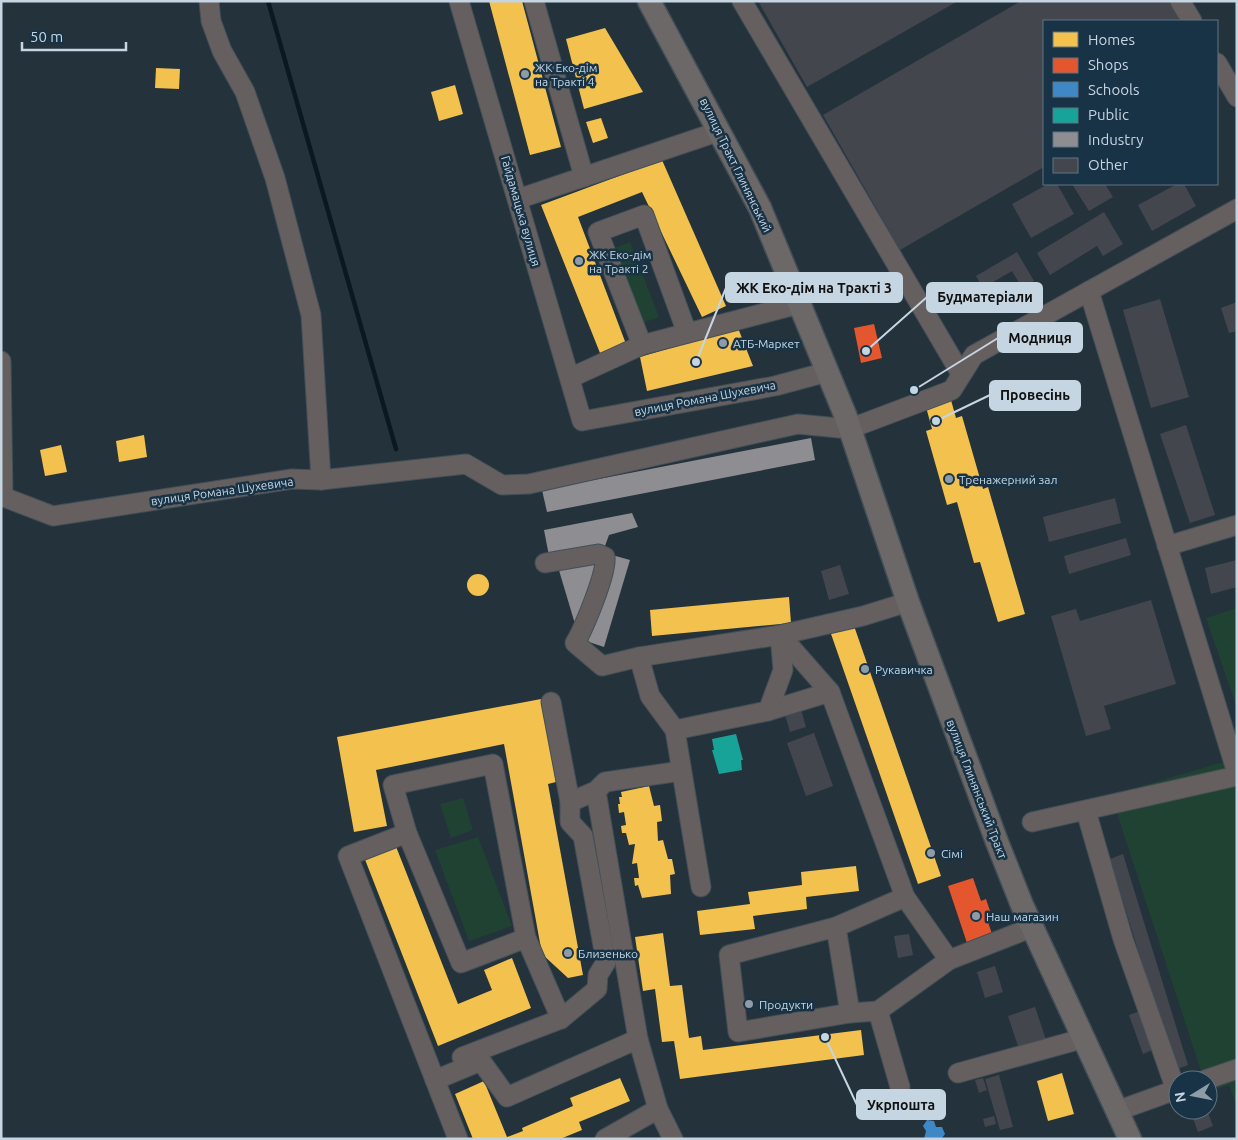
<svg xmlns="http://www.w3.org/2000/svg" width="1238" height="1140" font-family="Ubuntu,sans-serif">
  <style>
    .green { fill: #1f4232 }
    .homes { fill: #f2c14e }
    .shops { fill: #e4572e }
    .schools { fill: #3f88c5 }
    .public { fill: #17a398 }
    .industry { fill: #8d8d92 }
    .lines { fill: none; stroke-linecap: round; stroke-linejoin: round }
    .stream { stroke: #081922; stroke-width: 4.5 }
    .building { fill: #44464e }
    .minor-casing { stroke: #434f57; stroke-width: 21 }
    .major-casing { stroke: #434f57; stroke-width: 25 }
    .minor { stroke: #655f5f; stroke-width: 19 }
    .major { stroke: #6d6868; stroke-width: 22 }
    .poi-dot { fill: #8d9ca7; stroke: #193346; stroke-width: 2 }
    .labels { text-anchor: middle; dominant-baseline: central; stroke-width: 5; stroke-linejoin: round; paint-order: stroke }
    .poi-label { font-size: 12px; fill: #c5d5e1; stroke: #193346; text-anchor: start }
    .street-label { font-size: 12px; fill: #c5d5e1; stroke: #193346 }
    .leader { fill: none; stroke: #c5d5e1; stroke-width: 2 }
    .callout-dot { fill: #c5d5e1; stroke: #193346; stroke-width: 2 }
    .callout { fill: #c5d5e1; stroke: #c5d5e1; stroke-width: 2 }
    .callout-label { font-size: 14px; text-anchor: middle; font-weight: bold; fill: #111 }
  </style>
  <rect width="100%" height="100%" fill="#24323c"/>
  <!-- green -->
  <g class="green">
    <polygon points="630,242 659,317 638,325 609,250"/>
    <polygon points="1237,608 1237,708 1206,618"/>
    <polygon points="1237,758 1237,1107 1229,1085 1208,1092 1208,1080 1204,1080 1111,795"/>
    <polygon points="463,798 473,830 451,838 440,804"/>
    <polygon points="478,837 512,926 469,941 435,850"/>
  </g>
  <!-- homes -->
  <g class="homes">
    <polygon points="489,1 522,1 561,147 530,155"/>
    <polygon points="605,28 643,92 584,109 566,39"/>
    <polygon points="156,68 180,69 179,89 155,88"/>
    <polygon points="455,85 463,114 439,121 431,92"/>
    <polygon points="601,118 608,138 593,143 586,122"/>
    <polygon points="662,160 726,306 702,317 642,192 578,217 626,344 600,353 541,205"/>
    <polygon points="738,328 753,366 647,391 640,357"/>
    <polygon points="951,400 956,418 962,416 983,489 988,487 1025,614 998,622 980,562 974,563 957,502 947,505 926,431 932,429 926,407"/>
    <polygon points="144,435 147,457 119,462 116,441"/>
    <polygon points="61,445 67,472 45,476 40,450"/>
    <circle cx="478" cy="585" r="11"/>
    <polygon points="789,597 791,623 652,636 650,610"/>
    <polygon points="853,623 941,876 918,884 830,631"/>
    <polygon points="541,699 556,782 548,784 583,975 568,978 542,954 504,744 376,770 387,826 354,832 337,737"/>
    <polygon points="649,786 654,806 660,805 662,821 657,822 658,841 663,840 668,859 672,859 675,874 670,875 671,894 642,898 638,885 635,886 634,878 639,878 637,863 632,864 635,844 629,845 626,833 622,833 621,826 626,825 624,812 619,813 618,804 620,804 619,797 622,797 621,792"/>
    <polygon points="395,844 458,1004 492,990 484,970 512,958 531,1008 438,1046 364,857"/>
    <polygon points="856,866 859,891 806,897 807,909 753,916 755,929 700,935 697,911 750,904 748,892 802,885 801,872"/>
    <polygon points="663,933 670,986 682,985 689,1038 701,1036 703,1050 861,1030 864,1055 680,1079 674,1041 662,1042 655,989 643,991 635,937"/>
    <polygon points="1062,1073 1074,1114 1048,1121 1037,1081"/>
    <polygon points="620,1078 630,1101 579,1122 582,1130 560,1139 473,1139 455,1094 484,1081 507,1137 523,1131 522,1128 573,1106 570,1098"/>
  </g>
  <!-- shops -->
  <g class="shops">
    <polygon points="874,324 882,358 861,363 854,328"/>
    <polygon points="973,878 981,901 986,899 992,917 987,919 992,934 967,943 948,886"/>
  </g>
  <!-- schools -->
  <polygon class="schools" points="927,1120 934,1121 936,1127 942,1127 945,1134 942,1138 924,1139 926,1131 923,1126"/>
  <!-- public -->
  <polygon class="public" points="736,734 743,760 741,760 742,770 719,774 712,750 714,750 712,739"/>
  <!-- industry -->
  <g class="industry">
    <polygon points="811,438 815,460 547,512 542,490"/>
    <polygon points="632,513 638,527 609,535 605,546 549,556 544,530"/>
    <polygon points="612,555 630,560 604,647 586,641"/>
    <polygon points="596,560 599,574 575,624 558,567"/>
  </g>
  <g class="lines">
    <!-- stream -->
    <polyline class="stream" points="268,1 396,449"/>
  </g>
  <!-- building -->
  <g class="building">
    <polygon points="758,1 958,1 807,87"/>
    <polygon points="1021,1 1171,1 1183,21 1044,21 1044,167 900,250 823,115"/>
    <polygon points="1048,184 1057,184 1074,214 1031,238 1012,204"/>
    <polygon points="1072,184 1105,184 1113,197 1089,211"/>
    <polygon points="1177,184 1184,184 1196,206 1152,231 1138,205"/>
    <polygon points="1104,212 1123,244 1103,256 1097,246 1050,275 1037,253"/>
    <polygon points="1017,252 1034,281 1022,288 1012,271 983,288 976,276"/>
    <polygon points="1160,299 1189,397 1151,408 1123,310"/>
    <polygon points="1237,302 1237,331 1229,333 1221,308"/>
    <polygon points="1186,425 1215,515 1190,523 1160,434"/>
    <polygon points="1115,498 1121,523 1049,542 1043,517"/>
    <polygon points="1126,538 1131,555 1069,574 1064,556"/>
    <polygon points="1237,560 1237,587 1211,594 1205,568"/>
    <polygon points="840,565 849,594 829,600 821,571"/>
    <polygon points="1151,600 1176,684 1104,706 1111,729 1086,736 1051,616 1076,609 1080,621"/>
    <polygon points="800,706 806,727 790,732 784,711"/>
    <polygon points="814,733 833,786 806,796 787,743"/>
    <polygon points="1123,854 1188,1065 1175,1070 1110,859"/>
    <polygon points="909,934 913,955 898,958 894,936"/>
    <polygon points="995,966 1003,992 985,998 977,972"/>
    <polygon points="1035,1007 1048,1046 1021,1055 1008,1016"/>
    <polygon points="1143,1010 1157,1048 1143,1054 1129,1015"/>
    <polygon points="999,1075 1013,1127 1000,1130 985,1079"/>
    <polygon points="983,1078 987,1090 979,1093 975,1080"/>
    <polygon points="1190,1110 1207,1110 1213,1126 1198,1132"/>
    <polygon points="994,1116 996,1124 985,1127 983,1119"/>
  </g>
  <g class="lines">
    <!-- minor casing -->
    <g class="minor-casing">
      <g id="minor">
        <polyline points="209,1 211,21 222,51 245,92 275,178 311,315 321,480"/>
        <polyline points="459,1 582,421 775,386 827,372"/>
        <polyline points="534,1 584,177"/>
        <polyline points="742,1 961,374"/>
        <polyline points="1180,1 1192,21"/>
        <polyline points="1217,63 1237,97"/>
        <polyline points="518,199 720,131"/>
        <polyline points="1089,291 1237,773"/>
        <polyline points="642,345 598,232 644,215 687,333"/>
        <polyline points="1,361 3,496"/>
        <polyline points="570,378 642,345 799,304"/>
        <polyline points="1,496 53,516 292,479 321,480 466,464 502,485 529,484 798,424 849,429 952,390 974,355 1237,209"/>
        <polyline points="1167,546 1237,525"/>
        <path d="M545 563 598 554 605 557C607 573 584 628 575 643L602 666 639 657 780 635 830 692 905 897"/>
        <polyline points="639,657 650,696 675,730"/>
        <polyline points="551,702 570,802"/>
        <polyline points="768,711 830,692"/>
        <polyline points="596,791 638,1039 658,1109 673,1139"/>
        <polyline points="1086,811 1123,939 1176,1090"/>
        <polyline points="1032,822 1237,776"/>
        <polyline points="407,833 393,785 493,764 526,938"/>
        <polyline points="701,887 675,730 768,711 783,670 780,635 863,616 908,602"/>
        <polygon points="836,927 850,1013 738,1032 729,955"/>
        <polyline points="836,927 905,897 949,960 1033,927"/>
        <polyline points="878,1011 900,1087"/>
        <polyline points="850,1013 878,1011 949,960"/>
        <polyline points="462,1057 561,1019"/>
        <polyline points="958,1073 1085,1038"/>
        <polyline points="435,1080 348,856 407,833 461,963 526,938 561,1019 597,989 598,975 606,962 583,836 570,822 570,802 596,791 605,782 681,771"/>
        <polyline points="1205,1080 1237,1069"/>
        <polyline points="1117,1111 1178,1089"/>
        <polyline points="458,1139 435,1080 481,1061 507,1097 638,1039"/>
        <polyline points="605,1139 658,1109"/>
      </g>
    </g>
    <!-- major casing -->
    <g class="major-casing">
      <polyline id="major" points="649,1 760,208 846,417 908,602 997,842 1022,905 1130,1139"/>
    </g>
    <!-- minor -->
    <use href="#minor" class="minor"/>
    <!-- major -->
    <use href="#major" class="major"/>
  </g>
  <!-- markers -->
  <g class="poi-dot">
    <circle cx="525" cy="74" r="5"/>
    <circle cx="579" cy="261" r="5"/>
    <circle cx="723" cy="343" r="5"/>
    <circle cx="949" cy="479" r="5"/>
    <circle cx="865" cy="669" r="5"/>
    <circle cx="931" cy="853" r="5"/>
    <circle cx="976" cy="916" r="5"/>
    <circle cx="568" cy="953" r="5"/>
    <circle cx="749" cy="1004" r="5"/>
  </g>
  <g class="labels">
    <!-- poi labels -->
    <g class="poi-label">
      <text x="535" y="67">ЖК Еко-дім<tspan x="535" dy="14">на Тракті 4</tspan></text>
      <text x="589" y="254">ЖК Еко-дім<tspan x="589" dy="14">на Тракті 2</tspan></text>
      <text x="733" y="343">АТБ-Маркет</text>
      <text x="959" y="479">Тренажерний зал</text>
      <text x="875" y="669">Рукавичка</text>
      <text x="941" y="853">Сімі</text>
      <text x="986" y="916">Наш магазин</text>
      <text x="578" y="953">Близенько</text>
      <text x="759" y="1004">Продукти</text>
    </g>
    <!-- street labels -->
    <g class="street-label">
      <text transform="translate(736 165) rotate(64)">вулиця Тракт Глинянський</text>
      <text transform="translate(521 211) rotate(74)">Гайдамацька вулиця</text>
      <text transform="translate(705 398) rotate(-11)">вулиця Романа Шухевича</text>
      <text transform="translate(222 491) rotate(-8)">вулиця Романа Шухевича</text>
      <text transform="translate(977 789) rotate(69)">вулиця Глинянський Тракт</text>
    </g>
  </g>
  <!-- callouts -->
  <path class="leader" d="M696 362L726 288M866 351L927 297M914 390L998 338M936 421L990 395M825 1037L857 1105"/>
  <g class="callout-dot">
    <circle cx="696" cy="362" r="5"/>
    <circle cx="866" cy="351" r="5"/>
    <circle cx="914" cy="390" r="5"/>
    <circle cx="936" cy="421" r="5"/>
    <circle cx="825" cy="1037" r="5"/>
  </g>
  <g class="callout">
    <rect x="726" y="273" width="176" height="29" rx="5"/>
    <rect x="927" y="283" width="115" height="29" rx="5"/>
    <rect x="998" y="323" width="84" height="29" rx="5"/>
    <rect x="990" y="381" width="90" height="29" rx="5"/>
    <rect x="857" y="1090" width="88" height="29" rx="5"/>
  </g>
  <g class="callout-label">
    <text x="814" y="293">ЖК Еко-дім на Тракті 3</text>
    <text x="985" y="302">Будматеріали</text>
    <text x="1040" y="343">Модниця</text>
    <text x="1035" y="400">Провесінь</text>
    <text x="901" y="1110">Укрпошта</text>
  </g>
  <!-- border -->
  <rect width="1238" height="1140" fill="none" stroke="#c5d5e1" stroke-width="5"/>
  <!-- legend -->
  <rect x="1043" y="20" width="175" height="165" fill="#193346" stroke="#5e7484"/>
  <rect x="1053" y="32" width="25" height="15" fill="#f2c14e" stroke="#5e7484"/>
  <text x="1088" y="45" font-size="15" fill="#c5d5e1">Homes</text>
  <rect x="1053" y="58" width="25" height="15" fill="#e4572e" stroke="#5e7484"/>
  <text x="1088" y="70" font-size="15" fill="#c5d5e1">Shops</text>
  <rect x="1053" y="82" width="25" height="15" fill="#3f88c5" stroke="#5e7484"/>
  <text x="1088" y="95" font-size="15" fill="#c5d5e1">Schools</text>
  <rect x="1053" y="108" width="25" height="15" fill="#17a398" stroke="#5e7484"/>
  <text x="1088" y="120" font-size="15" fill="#c5d5e1">Public</text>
  <rect x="1053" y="132" width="25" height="15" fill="#8d8d92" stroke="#5e7484"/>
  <text x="1088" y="145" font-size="15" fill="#c5d5e1">Industry</text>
  <rect x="1053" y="158" width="25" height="15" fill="#44464e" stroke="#5e7484"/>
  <text x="1088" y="170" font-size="15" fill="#c5d5e1">Other</text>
  <!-- north arrow -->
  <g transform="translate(1193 1095) rotate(260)"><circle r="24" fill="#193346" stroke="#5e7484"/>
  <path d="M0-4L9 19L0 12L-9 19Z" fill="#8d9ca7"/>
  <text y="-8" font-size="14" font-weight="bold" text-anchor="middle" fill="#c5d5e1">N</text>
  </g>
  <!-- scale -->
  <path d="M22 42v8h104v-8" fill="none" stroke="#c5d5e1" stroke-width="2.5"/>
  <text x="30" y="42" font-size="15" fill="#c5d5e1" stroke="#193346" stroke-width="4" paint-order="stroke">50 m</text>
</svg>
